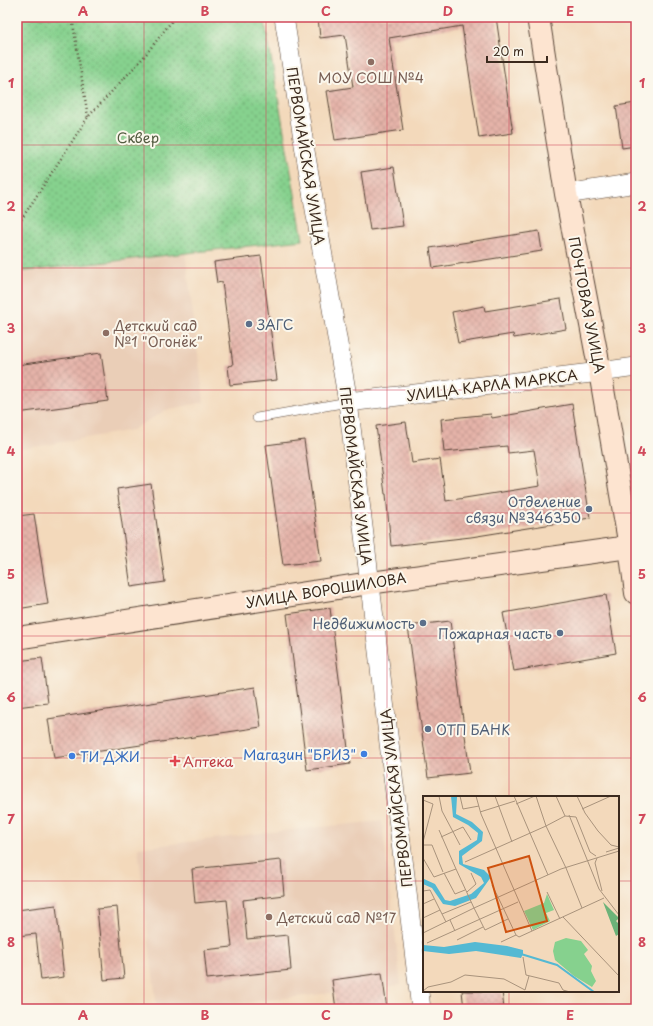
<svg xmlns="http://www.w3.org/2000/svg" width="653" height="1026" font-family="'Playpen Sans',sans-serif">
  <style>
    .built { fill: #eaceb7 }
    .park { fill: url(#park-dots); stroke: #607e56 }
    .building { fill: url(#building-cross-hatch) }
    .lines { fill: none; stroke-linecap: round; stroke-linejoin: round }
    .lane-casing { stroke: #574436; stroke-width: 10 }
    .street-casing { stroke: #574436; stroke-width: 20 }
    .secondary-casing { stroke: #574436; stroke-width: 24 }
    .path { stroke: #574436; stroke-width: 2.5; stroke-dasharray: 1 3; stroke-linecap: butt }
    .lane { stroke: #fff; stroke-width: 9 }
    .street { stroke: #fff; stroke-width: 19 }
    .secondary { stroke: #fde4d0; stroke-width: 22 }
    .grid { fill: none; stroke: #d1495b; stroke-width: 1; stroke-opacity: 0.55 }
    .education-dot { fill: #8d6e63; stroke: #fbf7ec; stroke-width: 1.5 }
    .service-dot { fill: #5c6f8a; stroke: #fbf7ec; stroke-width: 1.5 }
    .shop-dot { fill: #3f7fe0; stroke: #fbf7ec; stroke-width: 1.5 }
    .health-dot { fill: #e0444e; stroke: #fbf7ec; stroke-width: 1.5 }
    .labels { text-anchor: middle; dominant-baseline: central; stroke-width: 4; stroke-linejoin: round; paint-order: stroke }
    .education-label { font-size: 14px; fill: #785e54; stroke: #fbf7ec; text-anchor: start }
    .park-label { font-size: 14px; fill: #525c40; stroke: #fbf7ec }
    .street-label { font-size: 14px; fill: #3b2a1e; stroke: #fbf7ec }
    .service-label { font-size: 14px; fill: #4e5e75; stroke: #fbf7ec; text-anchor: end }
    .shop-label { font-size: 14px; fill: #366cbe; stroke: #fbf7ec; text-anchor: end }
    .health-label { font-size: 14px; fill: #be3a42; stroke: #fbf7ec; text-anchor: start }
    .inset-river { fill: none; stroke: #54b9d3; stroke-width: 2 }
    .inset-road { fill: none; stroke: #a9937c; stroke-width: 1 }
    .view { fill: #ce520f; fill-opacity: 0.15; stroke: #ce520f; stroke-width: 2 }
    .inset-edge { fill: none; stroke: #3b2a1e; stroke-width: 2 }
    .neatline { fill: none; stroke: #d1495b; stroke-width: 1.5 }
    .grid-label { font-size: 13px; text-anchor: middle; font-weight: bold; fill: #d1495b }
  </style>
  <defs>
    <pattern id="park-dots" width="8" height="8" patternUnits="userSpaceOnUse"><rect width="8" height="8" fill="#86d18e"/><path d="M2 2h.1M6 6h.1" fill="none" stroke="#6faa73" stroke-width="1.8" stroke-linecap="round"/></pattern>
    <pattern id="building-cross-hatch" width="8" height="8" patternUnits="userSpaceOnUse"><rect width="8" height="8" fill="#e5b3a9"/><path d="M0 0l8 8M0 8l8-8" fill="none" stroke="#c59a91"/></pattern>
  </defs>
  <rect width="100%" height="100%" fill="#fbf7ec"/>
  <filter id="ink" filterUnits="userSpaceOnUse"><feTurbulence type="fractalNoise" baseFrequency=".025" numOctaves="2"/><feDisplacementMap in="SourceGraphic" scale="8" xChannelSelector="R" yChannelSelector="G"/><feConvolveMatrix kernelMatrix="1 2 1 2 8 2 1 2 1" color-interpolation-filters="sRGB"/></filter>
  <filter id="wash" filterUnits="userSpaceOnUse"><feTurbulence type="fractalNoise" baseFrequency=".012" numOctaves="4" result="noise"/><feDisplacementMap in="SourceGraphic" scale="16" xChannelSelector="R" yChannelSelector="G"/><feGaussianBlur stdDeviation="0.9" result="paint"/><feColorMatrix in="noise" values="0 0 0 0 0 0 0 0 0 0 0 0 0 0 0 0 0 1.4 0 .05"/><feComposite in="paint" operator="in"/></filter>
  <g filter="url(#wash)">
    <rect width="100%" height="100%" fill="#f3d9bb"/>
    <!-- built -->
    <g class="built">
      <polygon points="184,243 204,402 166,410 132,430 17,450 17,265"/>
      <polygon points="382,821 401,985 189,1009 157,1009 138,848 271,832"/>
    </g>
    <!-- park -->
    <polygon class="park" points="17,17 264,17 303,240 17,272"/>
    <g id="blocks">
      <!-- building -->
      <g class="building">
        <polygon points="318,17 496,17 513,133 479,138 462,26 389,38 403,130 335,140 327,91 353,87 345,35 320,38"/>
        <polygon points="636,103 636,146 622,148 616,106"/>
        <polygon points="394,167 403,226 370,230 361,172"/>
        <polygon points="539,231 542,251 433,268 430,248"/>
        <polygon points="261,256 277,380 230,385 228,366 233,365 222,282 217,283 214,262"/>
        <polygon points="561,299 566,329 514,338 513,334 458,343 452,312 484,306 485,311"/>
        <polygon points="101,353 108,401 17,413 17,365"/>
        <polygon points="572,404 590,518 471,537 391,546 386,494 385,494 376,426 406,422 412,463 440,459 446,501 540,486 534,450 508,453 507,446 444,452 441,419 491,414 492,418"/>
        <polygon points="304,440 321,561 283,565 266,445"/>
        <polygon points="151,484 165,582 131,587 117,489"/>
        <polygon points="34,514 48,604 17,609 17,516"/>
        <polygon points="606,595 616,653 514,671 503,613"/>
        <polygon points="330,608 350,764 307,770 287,614"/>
        <polygon points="450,621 470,773 428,778 408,626"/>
        <polygon points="42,658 48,703 17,707 17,661"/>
        <polygon points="255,687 261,727 54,758 48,719"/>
        <polygon points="281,860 284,895 243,900 247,939 288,935 291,970 207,979 204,950 232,947 227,900 195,903 192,869"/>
        <polygon points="56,905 64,977 41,980 36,934 17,936 17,910"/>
        <polygon points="117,907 124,978 104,980 97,909"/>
        <polygon points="382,973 387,1009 336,1009 332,980"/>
        <polygon points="462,991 502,991 504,1009 464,1009"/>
      </g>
    </g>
  </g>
  <g filter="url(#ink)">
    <use href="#blocks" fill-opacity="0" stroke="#574436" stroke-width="1"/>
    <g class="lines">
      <!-- lane casing -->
      <g class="lane-casing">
        <polyline id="lane" points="257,418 348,402"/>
      </g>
      <!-- street casing -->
      <g class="street-casing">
        <g id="street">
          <polyline points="284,17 305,151 348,402 421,1009"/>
          <polyline points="566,194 636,183"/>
          <polyline points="348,402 600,372 636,367"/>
        </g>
      </g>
      <!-- secondary casing -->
      <g class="secondary-casing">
        <g id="secondary">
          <polyline points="538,17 566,194 600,372 630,547 636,593"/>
          <polyline points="17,638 370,583 636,546"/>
        </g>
      </g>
      <!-- path -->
      <g class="path">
        <polyline points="72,17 88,117"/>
        <polyline points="17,226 88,117 143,58 175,17"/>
      </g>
      <!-- lane -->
      <use href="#lane" class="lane"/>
      <!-- street -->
      <use href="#street" class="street"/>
      <!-- secondary -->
      <use href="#secondary" class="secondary"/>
    </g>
  </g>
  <!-- grid -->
  <path class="grid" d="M144 17V1009M266 17V1009M387 17V1009M509 17V797M17 145H636M17 268H636M17 390H636M17 513H636M17 636H636M17 758H636M17 881H424M618 881H636M509 991V1009"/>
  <!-- markers -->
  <g class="education-dot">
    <circle cx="371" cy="62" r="4"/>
    <circle cx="106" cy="333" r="4"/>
    <circle cx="269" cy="917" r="4"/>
  </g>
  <g class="service-dot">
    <circle cx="249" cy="324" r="4"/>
    <circle cx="589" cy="509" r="4"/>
    <circle cx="423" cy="623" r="4"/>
    <circle cx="560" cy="633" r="4"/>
    <circle cx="428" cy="729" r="4"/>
  </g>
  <g class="shop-dot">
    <circle cx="364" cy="754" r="4"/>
    <circle cx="72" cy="756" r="4"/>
  </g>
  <path class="health-dot" d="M173 755h4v4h4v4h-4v4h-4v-4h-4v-4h4z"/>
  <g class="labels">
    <!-- education labels -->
    <g class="education-label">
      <text x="371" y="77" text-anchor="middle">МОУ СОШ №4</text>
      <text x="114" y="325">Детский сад<tspan x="114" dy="16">№1 "Огонёк"</tspan></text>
      <text x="277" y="917">Детский сад №17</text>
    </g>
    <!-- park labels -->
    <g class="park-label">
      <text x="138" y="137">Сквер</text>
    </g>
    <!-- street labels -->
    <g class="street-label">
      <text transform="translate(306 156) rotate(81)">ПЕРВОМАЙСКАЯ УЛИЦА</text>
      <text transform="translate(587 305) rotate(79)">ПОЧТОВАЯ УЛИЦА</text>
      <text transform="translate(492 385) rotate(-7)">УЛИЦА КАРЛА МАРКСА</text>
      <text transform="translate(356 476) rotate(83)">ПЕРВОМАЙСКАЯ УЛИЦА</text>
      <text transform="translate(326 590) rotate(-9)">УЛИЦА ВОРОШИЛОВА</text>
      <text transform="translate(396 798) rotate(-97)">ПЕРВОМАЙСКАЯ УЛИЦА</text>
    </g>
    <!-- service labels -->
    <g class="service-label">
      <text x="257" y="324" text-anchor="start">ЗАГС</text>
      <text x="581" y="501">Отделение<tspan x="581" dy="16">связи №346350</tspan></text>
      <text x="415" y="623">Недвижимость</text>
      <text x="552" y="633">Пожарная часть</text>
      <text x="436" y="729" text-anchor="start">ОТП БАНК</text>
    </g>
    <!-- shop labels -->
    <g class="shop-label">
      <text x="356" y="754">Магазин "БРИЗ"</text>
      <text x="80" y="756" text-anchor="start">ТИ ДЖИ</text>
    </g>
    <!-- health labels -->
    <g class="health-label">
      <text x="183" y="761">Аптека</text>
    </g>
  </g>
  <!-- overview -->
  <g transform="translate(423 796)">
    <rect width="196" height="196" fill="#f3d9bb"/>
    <path d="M180 106 196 122 193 125 196 128V138L193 140Z" fill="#6cb379"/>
    <path d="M124 98 131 114 123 117 127 125 110 134 101 115 121 107ZM143 142 158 145 165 154 161 158 169 170 168 175 173 185 169 191 151 180 132 164 130 155 132 146Z" fill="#86d18e"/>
    <path d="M28 0 34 1 33 18 49 26 60 36 59 45 39 60 40 68 61 74 68 81 53 102 32 110 20 108 9 92 0 88 1 83 12 88 22 104 27 105 48 98 61 87 58 81 36 68V55L54 44 55 37 45 29 30 21ZM52 146 84 150 100 154V158L98 162 53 155 26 158 0 155V149L21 151Z" fill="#54b9d3"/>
    <path class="inset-river" d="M98 158 134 169 171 196"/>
    <path class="inset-road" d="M16 0 19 15 37 49M37 0 40 13 56 10M53 0 58 18 109 135M72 0 89 46M91 0 125 79M133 0 142 20M154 0 162 17 175 35 188 49 196 51M0 4 10 8 0 46M93 8 112 0M159 13 188 0M57 16 92 5M146 19 176 93 196 119M16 34 33 73M18 41 40 31 48 44M0 49H9L20 76M183 56 196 52M0 62 11 81 33 73 51 112 138 73 196 55M174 62 172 67 179 95M42 66 123 30 113 0M143 72 159 112M143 72 123 30 142 20 153 21 167 56 173 60M21 77 32 98 42 94M69 89 75 101M0 95 7 94 23 126M44 96 53 88 48 77M124 96 137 123M75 101 93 139 96 141 181 102M0 108 11 103M19 118 48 106M140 121 196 180M0 122 17 114M27 124 32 135M0 137 51 112 62 134 85 123M34 144 60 131M78 146 93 139M4 147 95 106M100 161 103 179 136 187 140 194 147 196M0 195 5 191 28 186 42 179 81 183 102 194 106 180"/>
    <path class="view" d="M106 60 124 125 83 136 65 72Z"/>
    <rect width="196" height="196" class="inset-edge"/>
  </g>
  <!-- margin -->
  <rect width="653" height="1026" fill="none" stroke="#fbf7ec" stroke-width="44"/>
  <!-- scale -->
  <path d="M487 56v6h60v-6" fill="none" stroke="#3b2a1e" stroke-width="2"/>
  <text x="493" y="56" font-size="12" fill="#3b2a1e" stroke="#fbf7ec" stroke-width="3" paint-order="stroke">20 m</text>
  <rect x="22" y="22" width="609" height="982" class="neatline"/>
  <g class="grid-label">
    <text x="83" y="16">A</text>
    <text x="205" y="16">B</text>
    <text x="326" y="16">C</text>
    <text x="448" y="16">D</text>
    <text x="570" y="16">E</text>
    <text x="11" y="88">1</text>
    <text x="642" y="88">1</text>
    <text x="11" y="211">2</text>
    <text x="642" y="211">2</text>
    <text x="11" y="333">3</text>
    <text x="642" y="333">3</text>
    <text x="11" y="456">4</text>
    <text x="642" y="456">4</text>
    <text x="11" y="579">5</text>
    <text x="642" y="579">5</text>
    <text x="11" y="702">6</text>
    <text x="642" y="702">6</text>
    <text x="11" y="824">7</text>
    <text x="642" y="824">7</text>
    <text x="11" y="947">8</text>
    <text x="642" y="947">8</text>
    <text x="83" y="1020">A</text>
    <text x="205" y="1020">B</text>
    <text x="326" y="1020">C</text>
    <text x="448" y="1020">D</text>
    <text x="570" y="1020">E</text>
  </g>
</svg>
